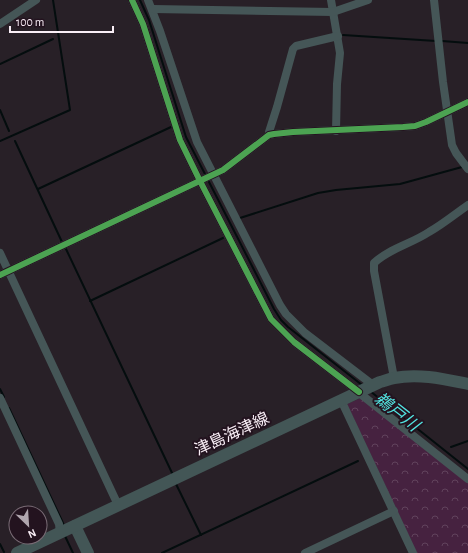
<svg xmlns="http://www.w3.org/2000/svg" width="468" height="553" font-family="'Alegreya Sans','Noto Sans JP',sans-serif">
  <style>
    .forest { fill: url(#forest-crowns) }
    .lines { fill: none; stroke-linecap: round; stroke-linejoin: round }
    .stream { stroke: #040d0e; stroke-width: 2 }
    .street { stroke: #455657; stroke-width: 8 }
    .secondary { stroke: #435656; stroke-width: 12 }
    .cycleway-casing { stroke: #23131f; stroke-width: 8 }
    .cycleway { stroke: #4ca352; stroke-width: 6 }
    .labels { text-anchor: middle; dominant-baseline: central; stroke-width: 4; stroke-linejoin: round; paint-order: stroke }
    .street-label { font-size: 16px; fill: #f9eef6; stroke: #23131f }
    .water-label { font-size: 17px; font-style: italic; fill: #52e4e0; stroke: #23131f }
  </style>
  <defs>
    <pattern id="forest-crowns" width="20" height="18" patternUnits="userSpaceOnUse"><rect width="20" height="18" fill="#462240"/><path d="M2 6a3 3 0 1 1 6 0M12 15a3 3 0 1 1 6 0" fill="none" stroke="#61425c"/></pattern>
  </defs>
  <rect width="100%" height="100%" fill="#282027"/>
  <!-- forest -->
  <polygon class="forest" points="361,398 468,483 468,553 417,553 347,404"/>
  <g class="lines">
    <!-- stream -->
    <g class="stream">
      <polyline points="140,0 149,20 186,137 206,176"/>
      <polyline points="343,35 436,41"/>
      <polyline points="442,41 468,43"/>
      <polyline points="0,64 53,39"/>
      <polyline points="0,110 9,131"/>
      <polyline points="0,141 70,110 53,0"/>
      <polyline points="15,141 62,242"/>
      <polyline points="208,180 274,309 281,320 288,327 362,385"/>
      <polyline points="38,189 171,127"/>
      <polyline points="240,218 318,193 336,190 400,184 462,167"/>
      <polyline points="66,249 173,475"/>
      <polyline points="90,301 223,238"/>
      <polyline points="0,389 4,397"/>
      <polyline points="370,391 468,469"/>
      <polyline points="9,408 63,523 64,526"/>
      <polyline points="451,447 468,441"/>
      <polyline points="176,484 201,535"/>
      <polyline points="65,536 73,553"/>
      <polyline points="0,544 4,552"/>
      <polyline points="162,553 358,461"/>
    </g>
    <!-- street -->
    <g class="street">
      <polyline points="132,0 143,24 180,140 200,181 271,319 294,342 359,392"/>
      <polyline points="148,0 160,31 197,142 280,305 286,314 305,333 373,385"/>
      <polyline points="331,0 340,53 337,84 336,131"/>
      <polyline points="434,0 443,82 452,145 456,153 468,169"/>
      <polyline points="153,9 333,12 368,0"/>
      <polyline points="0,24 36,0"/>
      <polyline points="269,135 269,132 277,107 293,49 296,46 338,36"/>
      <polyline points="0,253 118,505"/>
      <polyline points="0,275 223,170 269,135 274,134 293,132 403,127 415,126 426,122 468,102"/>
      <path d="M394 378 374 271V263C390 248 411 244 429 232 443 224 455 214 468 205"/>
      <polyline points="358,392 468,479"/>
      <polyline points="0,398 59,524 60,533"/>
      <polyline points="341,400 413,553"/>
      <polyline points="305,553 394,511"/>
    </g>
    <!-- secondary -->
    <g class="secondary">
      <polyline points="75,526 88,553"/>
      <path d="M17 553 380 382C384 381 389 379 394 378 419 373 444 379 468 384"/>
    </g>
    <!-- cycleway casing -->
    <g class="cycleway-casing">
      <g id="cycleway">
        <polyline points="132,0 143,24 180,140 200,181 271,319 294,342 359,392"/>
        <polyline points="0,275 223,170 269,135 274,134 293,132 403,127 415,126 426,122 468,102"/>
      </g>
    </g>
    <!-- cycleway -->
    <use href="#cycleway" class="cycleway"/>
  </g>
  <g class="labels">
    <!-- street labels -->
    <g class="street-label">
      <text transform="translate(232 434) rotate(-25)">津島海津線</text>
    </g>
    <!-- water labels -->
    <g class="water-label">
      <text transform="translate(397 412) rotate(38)">鵜戸川</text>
    </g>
  </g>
  <!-- north arrow -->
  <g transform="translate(28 525) rotate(155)"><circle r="19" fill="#23131f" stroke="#796b75"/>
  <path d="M0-3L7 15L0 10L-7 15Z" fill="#b0a6ae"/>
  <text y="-6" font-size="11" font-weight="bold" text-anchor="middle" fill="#f9eef6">N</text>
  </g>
  <!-- scale -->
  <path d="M10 26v6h103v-6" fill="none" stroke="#f9eef6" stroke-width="2"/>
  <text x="16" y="26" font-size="12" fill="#f9eef6" stroke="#23131f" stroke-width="3" paint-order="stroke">100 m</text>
</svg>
